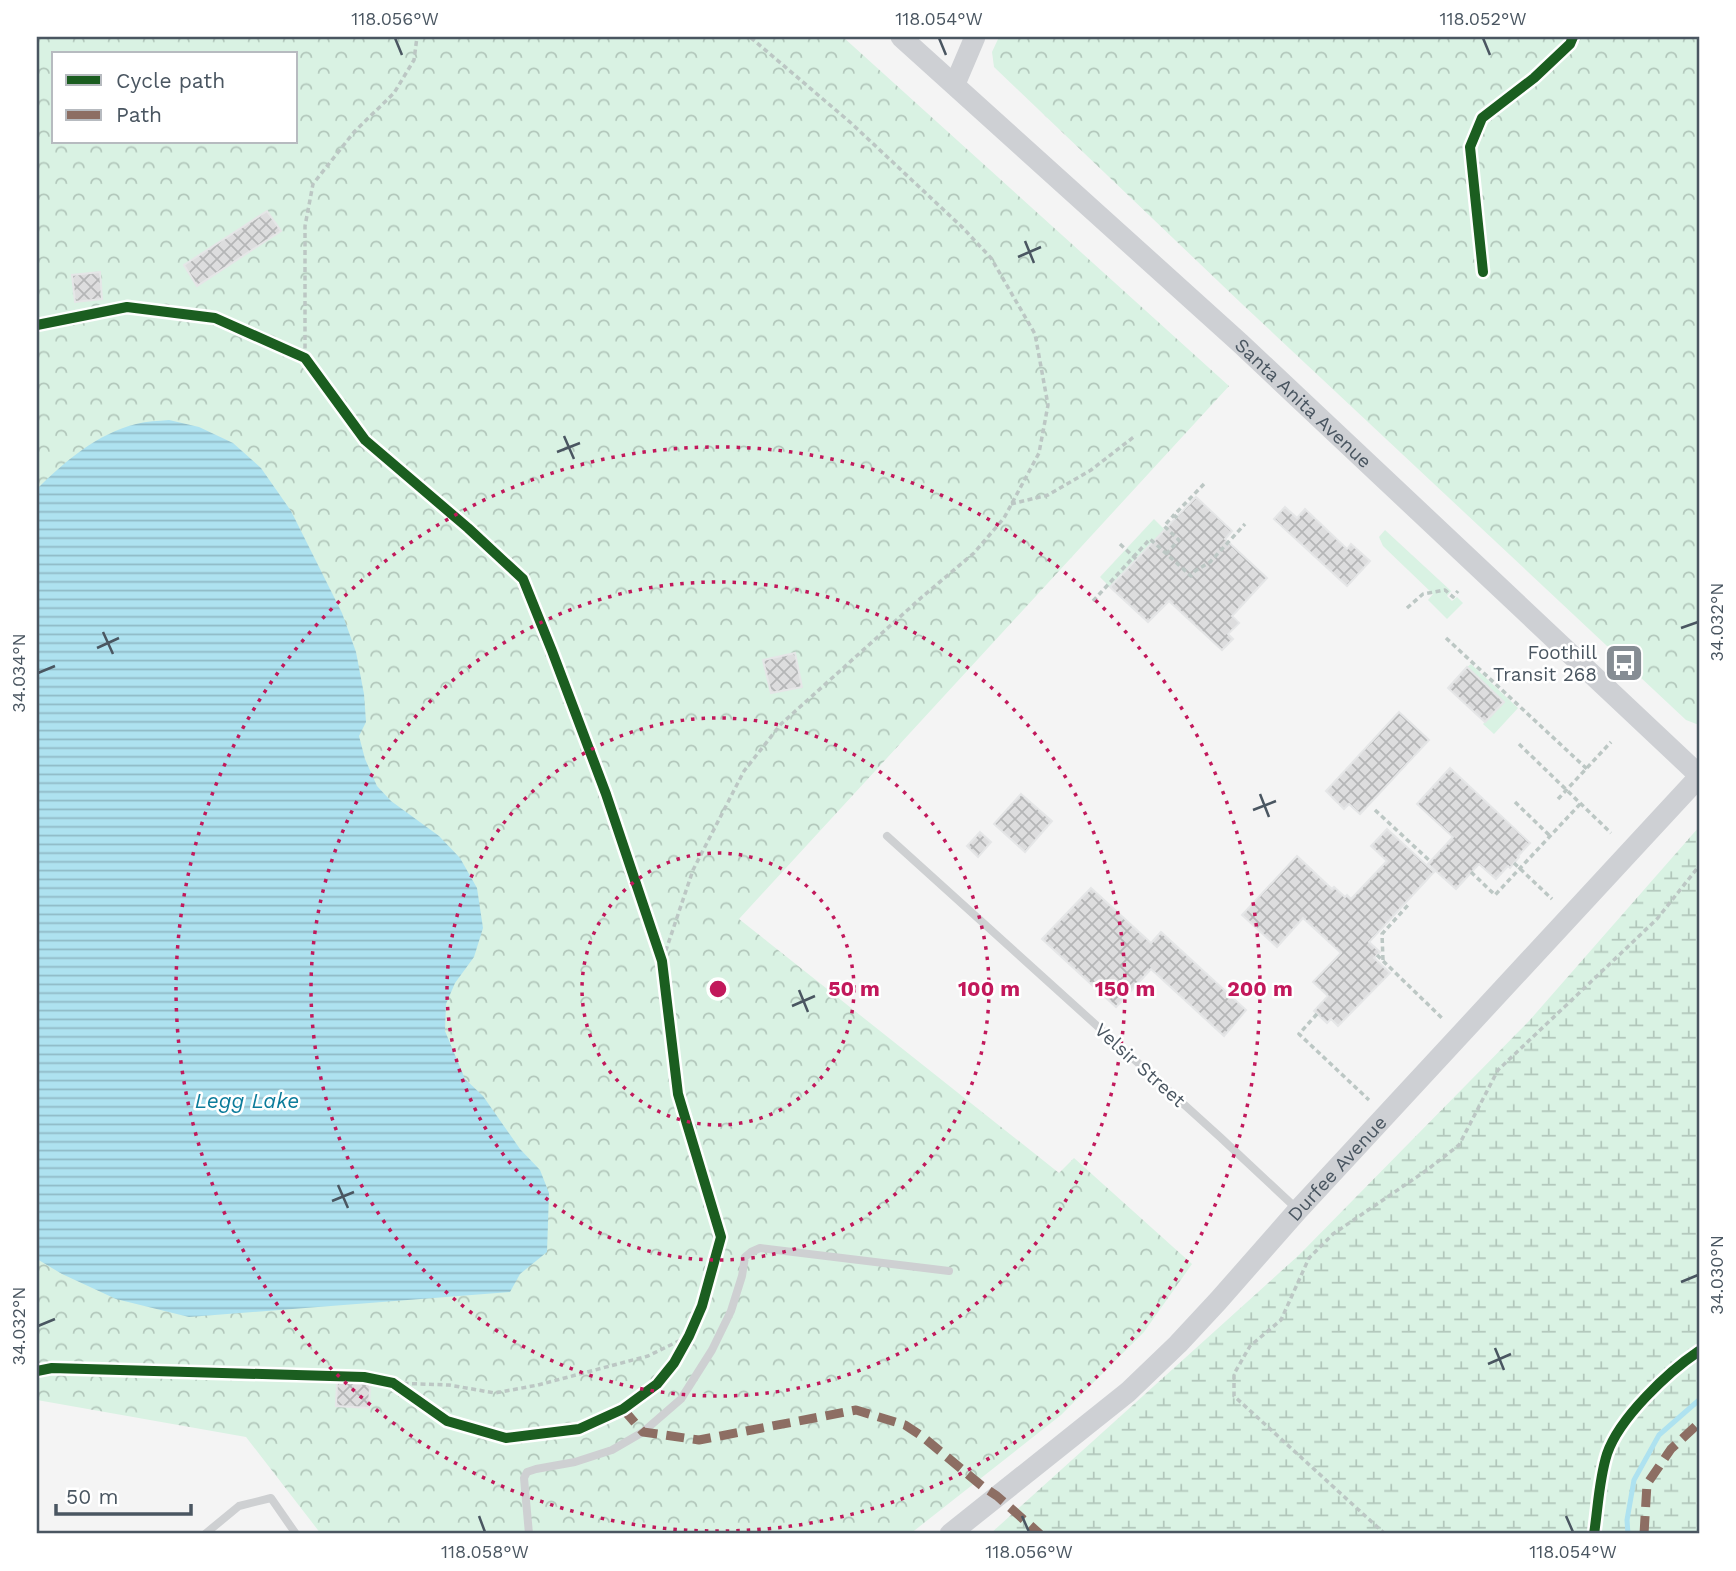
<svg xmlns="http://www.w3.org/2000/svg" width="1736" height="1571" font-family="'Work Sans',sans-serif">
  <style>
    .wetland { fill: url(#wetland-marsh) }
    .park { fill: url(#park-crowns); fill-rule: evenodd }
    .garden { fill: #d9f2e3 }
    .water { fill: url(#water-rules) }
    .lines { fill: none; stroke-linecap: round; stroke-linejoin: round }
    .stream { stroke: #aee2f0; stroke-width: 5 }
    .building { fill: url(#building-cross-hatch); stroke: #e5e6e7; stroke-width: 2 }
    .path { stroke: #bcc7c4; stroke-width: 3.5; stroke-dasharray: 5 3.5; stroke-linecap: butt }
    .lane { stroke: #ced0d2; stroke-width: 8 }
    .secondary { stroke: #ced0d4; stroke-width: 21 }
    .quiet { stroke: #8d6e63; stroke-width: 9; stroke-dasharray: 18 9; stroke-linecap: butt }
    .cycleway-casing { stroke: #fff; stroke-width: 15 }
    .cycleway { stroke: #1b5e20; stroke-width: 10 }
    .ticks { fill: none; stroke: #4a5661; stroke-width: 2.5 }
    .ring { fill: none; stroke: #c2185b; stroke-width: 3.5; stroke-dasharray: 3.5 7 }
    .labels { text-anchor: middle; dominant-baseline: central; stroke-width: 5; stroke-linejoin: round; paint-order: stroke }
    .street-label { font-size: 19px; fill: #4a5661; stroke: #fff }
    .poi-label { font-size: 19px; fill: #4a5661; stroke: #fff; text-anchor: end }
    .water-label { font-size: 21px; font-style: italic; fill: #0c7c9b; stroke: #fff }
    .centre { fill: #c2185b; stroke: #fff; stroke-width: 3.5 }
    .ring-label { font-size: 21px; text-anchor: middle; font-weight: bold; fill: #c2185b; stroke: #fff; stroke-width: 5; stroke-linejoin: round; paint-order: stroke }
    .neatline { fill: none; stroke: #4a5661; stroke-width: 2.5 }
    .ticks-label { font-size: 18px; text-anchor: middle; fill: #4a5661 }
  </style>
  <defs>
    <pattern id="wetland-marsh" width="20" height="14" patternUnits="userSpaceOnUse" patternTransform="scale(1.75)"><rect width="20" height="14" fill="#d9f2e3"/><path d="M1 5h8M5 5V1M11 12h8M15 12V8" fill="none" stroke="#b2c7bb"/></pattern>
    <pattern id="park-crowns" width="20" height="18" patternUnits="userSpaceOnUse" patternTransform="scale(1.75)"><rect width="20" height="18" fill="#d9f2e3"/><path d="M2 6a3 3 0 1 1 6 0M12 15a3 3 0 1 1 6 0" fill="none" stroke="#b2c7bb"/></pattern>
    <pattern id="water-rules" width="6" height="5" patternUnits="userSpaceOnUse" patternTransform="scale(1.75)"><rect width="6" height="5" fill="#aee2f0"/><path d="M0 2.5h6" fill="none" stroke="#90bac6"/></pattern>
    <pattern id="building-cross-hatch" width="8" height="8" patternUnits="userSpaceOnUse" patternTransform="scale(1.75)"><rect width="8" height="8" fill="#ddddde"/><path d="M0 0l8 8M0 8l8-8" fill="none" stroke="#b5b6b7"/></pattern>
  </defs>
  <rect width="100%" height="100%" fill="#f4f4f4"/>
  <!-- wetland -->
  <polygon class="wetland" points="1699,827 1699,1534 990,1534 1299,1255 1529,1021"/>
  <!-- park -->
  <g class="park">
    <path d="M37 37H843L1229 386 739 919 1059 1173 1074 1158 1192 1264 1144 1332 1061 1415 910 1534H321L246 1437 37 1400ZM54 54H296V142H54Z"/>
    <polygon points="999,37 1699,37 1699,725 1686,720 1242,304 994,67 992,52"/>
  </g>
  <!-- garden -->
  <g class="garden">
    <polygon points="1154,519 1172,537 1151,543 1110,587 1100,577"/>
    <polygon points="1385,530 1451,591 1447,596 1452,601 1457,597 1463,603 1447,619 1428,600 1433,594 1383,546 1379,537"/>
    <polygon points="1471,664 1518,708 1494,734 1483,724 1504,702 1467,667"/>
  </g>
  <!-- water -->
  <path class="water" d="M169 420 199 427 233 443 261 468 291 511 342 613 356 652 364 694 366 722 359 736 365 759 377 786 391 801 439 836 460 858 477 888 483 928 474 957 455 983 446 1004 445 1031 465 1079 483 1096 520 1149 540 1170 549 1193 547 1252 520 1274 510 1292 189 1317 116 1299 62 1274 37 1259V489C65 461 97 434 136 424 147 421 158 421 169 420Z"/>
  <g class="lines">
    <!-- stream -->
    <polyline class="stream" points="1628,1534 1627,1520 1634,1480 1659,1435 1699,1400"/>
  </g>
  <!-- building -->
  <g class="building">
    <polygon points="267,211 281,231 197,286 184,265"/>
    <polygon points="100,272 102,299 75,302 72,275"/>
    <polygon points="1196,497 1232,531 1225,539 1267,578 1232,616 1239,623 1228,634 1233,639 1222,650 1169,601 1148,622 1110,587"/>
    <polygon points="1285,507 1297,518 1305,509 1347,549 1351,544 1370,561 1347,586 1274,519"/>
    <polygon points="795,653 802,687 771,693 763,660"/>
    <polygon points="1467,667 1504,702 1485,722 1448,688"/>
    <polygon points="1399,712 1429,740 1360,814 1349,804 1344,809 1326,791"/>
    <polygon points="1450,768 1530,843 1518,856 1519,857 1510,868 1508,866 1496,879 1479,864 1456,889 1428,864 1453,837 1417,804"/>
    <polygon points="1021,794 1052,821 1025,852 994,824"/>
    <polygon points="1387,829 1434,872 1369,942 1380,952 1374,958 1390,973 1338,1026 1331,1019 1327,1023 1314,1011 1328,996 1313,982 1341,953 1303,918 1277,947 1242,915 1297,856 1332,889 1334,887 1345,897 1347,895 1351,899 1387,861 1371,846"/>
    <polygon points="980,832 991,842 978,857 967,846"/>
    <polygon points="1091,888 1151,943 1161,932 1246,1010 1224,1036 1151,969 1116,1007 1042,939"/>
    <polygon points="337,1382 370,1384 369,1408 336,1406"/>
  </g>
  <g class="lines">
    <!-- path -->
    <g class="path">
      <polyline points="37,325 127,307 215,318 305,358 365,440 468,528 523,579 552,651 606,794 662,961 678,1094 721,1237 702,1306 689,1336 674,1363 657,1384 623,1409 579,1429 506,1438 447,1421 393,1383 364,1377 52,1368 37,1371"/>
      <polyline points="305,357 305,226 313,184 354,132 394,93 414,60 417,37"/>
      <polyline points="1011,504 1048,495 1091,470 1135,436"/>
      <polyline points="1177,518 1174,515 1204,484"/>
      <polyline points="1120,544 1136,559"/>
      <polyline points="1166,554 1179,540 1164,526 1174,515"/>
      <polyline points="1093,601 1150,539 1191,576 1195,571 1210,562 1245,524"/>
      <polyline points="1407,608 1423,594 1445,590 1453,597 1458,591"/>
      <polyline points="1446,638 1587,769"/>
      <polyline points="1519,744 1611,833"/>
      <polyline points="1558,799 1611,742"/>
      <polyline points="1515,802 1550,836"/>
      <polyline points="1375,810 1431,862"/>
      <polyline points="1514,863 1552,899"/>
      <polyline points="1471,872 1495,895 1581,803"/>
      <polyline points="1377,955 1443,1019"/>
      <polyline points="663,959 693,870 744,771 781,724 922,597 974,553 1004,518 1039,453 1048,405 1035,334 991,258 963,228 851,123 750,37"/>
      <polyline points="1383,960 1382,934 1409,904"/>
      <polyline points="1317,1014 1299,1034 1369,1100"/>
      <polyline points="395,1383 449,1385 495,1393 538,1385 648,1356 689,1336"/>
      <polyline points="1385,1534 1234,1396 1234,1374 1250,1346 1281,1320 1309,1258 1333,1234 1427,1170 1459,1145 1498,1070 1657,919 1699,866"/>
    </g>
    <!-- lane -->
    <g class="lane">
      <polyline points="887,836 1220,1137 1297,1209"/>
      <polyline points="205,1534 239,1506 271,1498 296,1534"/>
      <polyline points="529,1534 524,1478 527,1472 536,1469 575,1462 612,1450 643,1432 681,1399 712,1350 731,1311 742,1276 745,1257 751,1252 760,1248 949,1271"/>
    </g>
    <!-- secondary -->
    <g class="secondary">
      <path id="s1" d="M901 37 1240 343 1699 775"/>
      <polyline points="955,84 975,37"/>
      <path id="s2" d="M950 1534 1128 1392 1178 1344 1218 1301 1298 1210 1699 777"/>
    </g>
    <!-- quiet -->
    <g class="quiet">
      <polyline points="623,1409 643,1432 699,1440 856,1410 905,1425 923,1437 982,1486 997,1496 1040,1534"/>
      <polyline points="1644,1534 1647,1484 1671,1449 1699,1423"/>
    </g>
    <!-- cycleway casing -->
    <g class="cycleway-casing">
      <g id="cycleway">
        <polyline points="1483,272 1470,147 1482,118 1534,78 1570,44 1573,37"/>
        <polyline points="37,325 127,307 215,318 305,358 365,440 468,528 523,579 552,651 606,794 662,961 678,1094 721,1237 702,1306 689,1336 674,1363 657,1384 623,1409 579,1429 506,1438 447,1421 393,1383 364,1377 52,1368 37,1371"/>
        <path d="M1594 1534C1598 1508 1599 1479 1607 1454 1619 1418 1668 1372 1699 1351"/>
      </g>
    </g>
    <!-- cycleway -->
    <use href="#cycleway" class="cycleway"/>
  </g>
  <!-- ticks -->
  <path class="ticks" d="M395 38 402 55M939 38 946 55M1483 38 1490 55M1025 241 1034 263M1018 257 1041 247M564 436 574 459M557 452 580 443M1681 628 1698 622M103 632 113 654M97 648 119 638M38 673 55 666M1260 794 1269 817M1253 810 1276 801M799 990 808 1012M792 1006 815 996M338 1185 348 1208M332 1201 354 1192M1681 1282 1698 1275M38 1326 55 1319M1495 1348 1504 1370M1488 1364 1511 1354M479 1516 485 1532M1022 1516 1029 1532M1566 1516 1573 1532"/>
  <!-- distance rings -->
  <g class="ring">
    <circle cx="718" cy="989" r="136"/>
    <circle cx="718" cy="989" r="271"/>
    <circle cx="718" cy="989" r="407"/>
    <circle cx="718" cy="989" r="542"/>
  </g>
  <!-- icons -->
  <defs>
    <g id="bus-square" transform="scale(2.0125)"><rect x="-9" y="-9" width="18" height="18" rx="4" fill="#868d94" stroke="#fff"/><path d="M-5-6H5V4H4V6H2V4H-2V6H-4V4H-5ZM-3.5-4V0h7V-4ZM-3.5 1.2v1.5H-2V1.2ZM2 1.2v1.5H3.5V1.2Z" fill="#fff"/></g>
  </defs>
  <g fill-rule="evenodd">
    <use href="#bus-square" x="1624" y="663"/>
  </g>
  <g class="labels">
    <!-- street labels -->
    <g class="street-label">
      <text stroke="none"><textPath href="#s1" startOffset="544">Santa Anita Avenue</textPath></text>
      <text transform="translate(1140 1065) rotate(42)">Velsir Street</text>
      <text stroke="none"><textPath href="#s2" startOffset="534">Durfee Avenue</textPath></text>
    </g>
    <!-- poi labels -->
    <g class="poi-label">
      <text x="1597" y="652">Foothill<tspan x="1597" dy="22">Transit 268</tspan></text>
    </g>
    <!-- water labels -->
    <g class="water-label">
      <text x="247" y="1100">Legg Lake</text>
    </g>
  </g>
  <circle cx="718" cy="989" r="10" class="centre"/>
  <g class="ring-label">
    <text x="854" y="996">50 m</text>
    <text x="989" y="996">100 m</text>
    <text x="1125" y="996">150 m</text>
    <text x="1260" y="996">200 m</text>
  </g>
  <!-- border -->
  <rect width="1736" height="1571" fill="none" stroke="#ffffff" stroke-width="77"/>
  <!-- legend -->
  <rect x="52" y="52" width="245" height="91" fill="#ffffff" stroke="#b7bbc0" stroke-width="2"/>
  <rect x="66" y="75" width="35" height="10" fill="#1b5e20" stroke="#b7bbc0" stroke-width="2"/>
  <text x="116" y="88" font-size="21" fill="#4a5661">Cycle path</text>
  <rect x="66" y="110" width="35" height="10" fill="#8d6e63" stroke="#b7bbc0" stroke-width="2"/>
  <text x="116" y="122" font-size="21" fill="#4a5661">Path</text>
  <!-- scale -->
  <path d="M56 1504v10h135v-10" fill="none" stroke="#4a5661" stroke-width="3.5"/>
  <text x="66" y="1504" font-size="21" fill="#4a5661" stroke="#ffffff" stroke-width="5" paint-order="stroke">50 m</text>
  <rect x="38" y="38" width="1660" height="1494" class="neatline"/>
  <g class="ticks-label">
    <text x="395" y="25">118.056°W</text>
    <text x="939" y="25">118.054°W</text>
    <text x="1483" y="25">118.052°W</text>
    <text transform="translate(1717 622) rotate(-90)" y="6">34.032°N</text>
    <text transform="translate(19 673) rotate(-90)" y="6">34.034°N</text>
    <text transform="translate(1717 1275) rotate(-90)" y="6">34.030°N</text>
    <text transform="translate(19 1326) rotate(-90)" y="6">34.032°N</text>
    <text x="485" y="1558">118.058°W</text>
    <text x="1029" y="1558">118.056°W</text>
    <text x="1573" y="1558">118.054°W</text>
  </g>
</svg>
